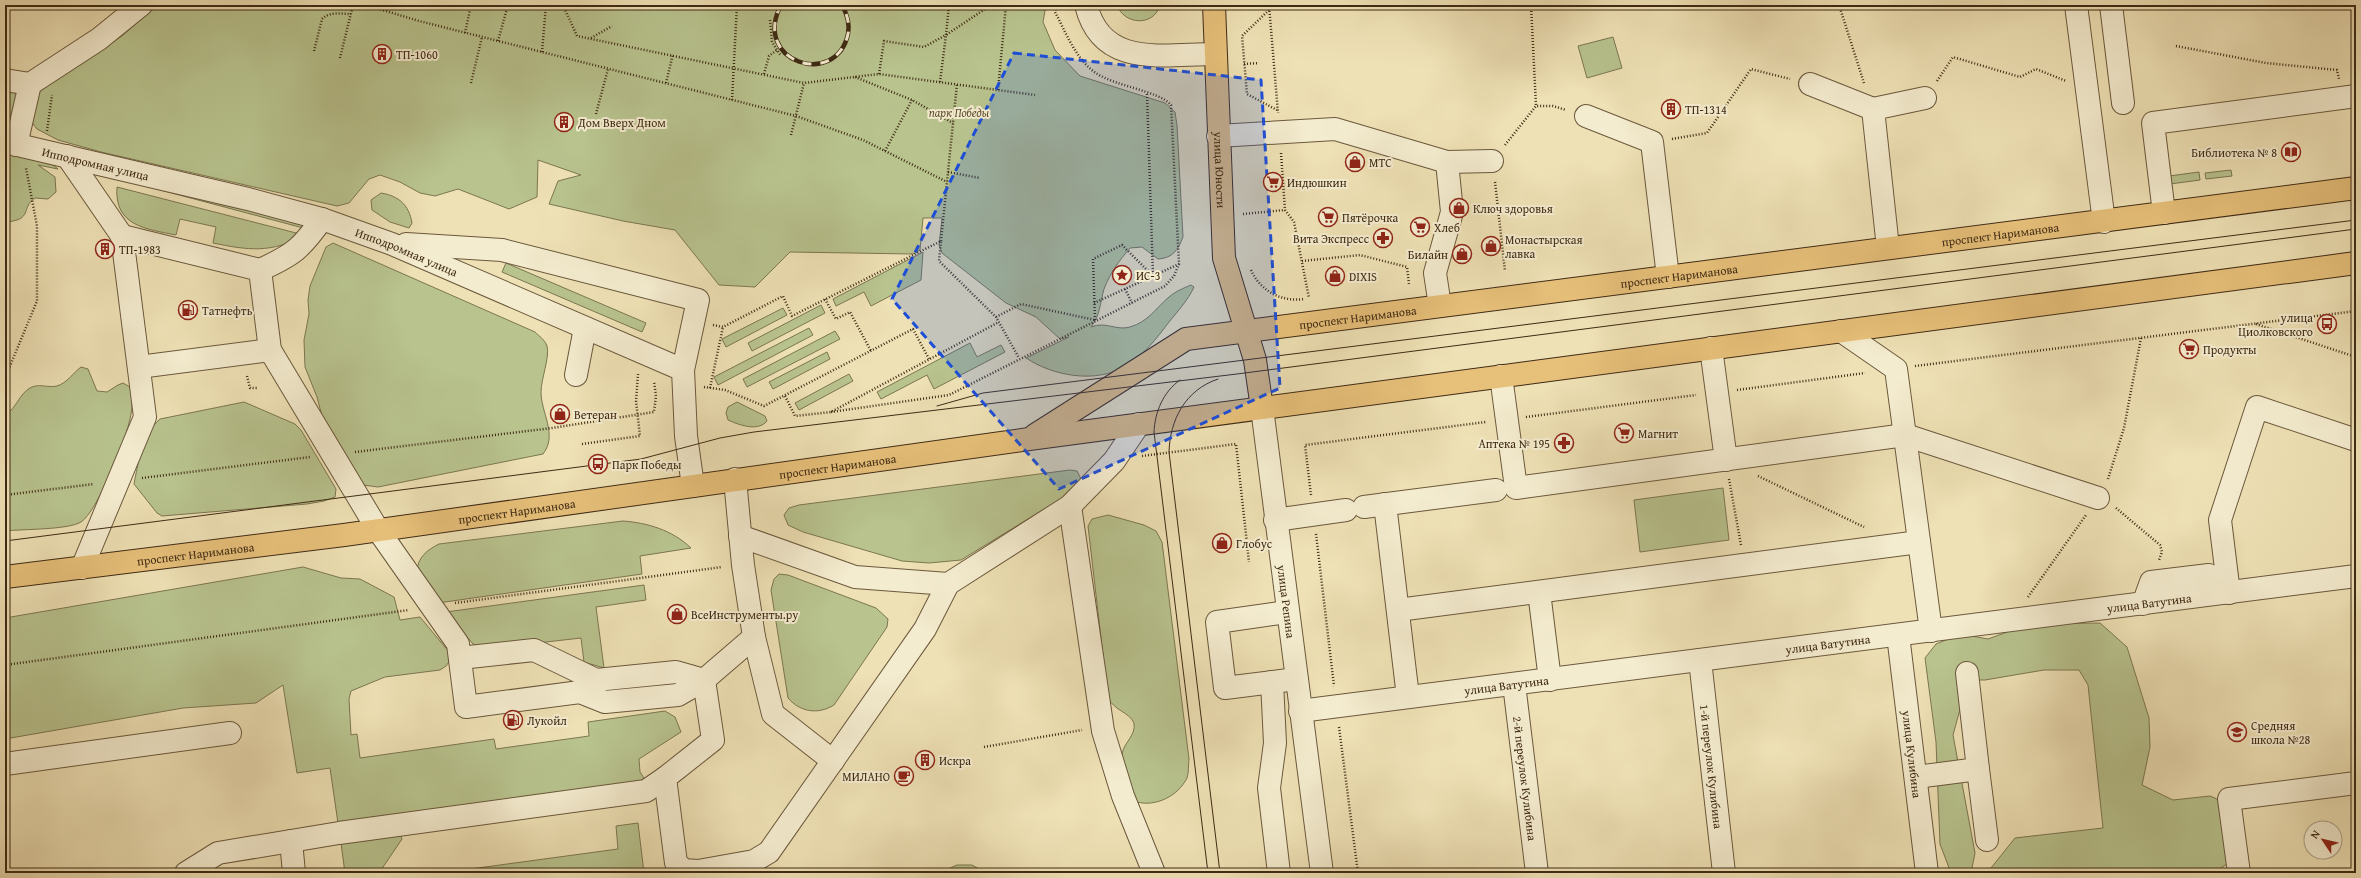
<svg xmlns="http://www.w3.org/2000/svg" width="2361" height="878" font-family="'Gentium Book Plus',serif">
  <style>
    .green { fill: #b8c38e; stroke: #7c7651 }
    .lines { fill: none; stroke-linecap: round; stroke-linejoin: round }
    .minor-casing { stroke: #6b583c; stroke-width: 24 }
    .major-casing { stroke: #3f2a14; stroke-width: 24 }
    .path { stroke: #3f2a14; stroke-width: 2.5; stroke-dasharray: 1 2; stroke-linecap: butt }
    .minor { stroke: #f4eccf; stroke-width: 22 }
    .major { stroke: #e7c07a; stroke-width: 22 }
    .tram { stroke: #3f2a14; stroke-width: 1 }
    .rail-casing { stroke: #3f2a14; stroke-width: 4.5 }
    .rail { stroke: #f4eccf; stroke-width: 3; stroke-dasharray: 9; stroke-linecap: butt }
    .marked { fill: #1d4ed8; fill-opacity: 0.2; stroke: #1d4ed8; stroke-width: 3; stroke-dasharray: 8 5; stroke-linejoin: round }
    .labels { text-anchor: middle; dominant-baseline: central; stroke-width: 4; stroke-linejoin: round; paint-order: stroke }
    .poi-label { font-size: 12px; fill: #3f2a14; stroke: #f4eccf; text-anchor: start }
    .park-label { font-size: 12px; font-style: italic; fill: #5d5032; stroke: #f4eccf }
    .street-label { font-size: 12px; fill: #3f2a14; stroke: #f4eccf }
  </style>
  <rect width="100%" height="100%" fill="#eee1b5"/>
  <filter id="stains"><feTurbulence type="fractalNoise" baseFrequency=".005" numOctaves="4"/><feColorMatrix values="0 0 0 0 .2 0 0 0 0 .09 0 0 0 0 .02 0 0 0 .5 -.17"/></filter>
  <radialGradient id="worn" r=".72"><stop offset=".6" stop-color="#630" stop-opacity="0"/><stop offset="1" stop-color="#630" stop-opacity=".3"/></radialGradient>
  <!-- green -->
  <g class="green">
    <path d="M157 5H1046L1043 22 1055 50 1080 76 1165 103 1175 112 1177 125 1183 237C1178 250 1173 258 1158 259L1142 247 1130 248C1119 261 1110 273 1104 289 1100 303 1100 316 1091 327 1106 321 1116 331 1130 327 1148 322 1156 308 1169 297 1176 291 1184 288 1191 285L1194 287C1188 300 1178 311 1169 322 1157 338 1143 356 1126 366 1096 384 1053 376 1026 358L1069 337 1060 339 1036 317 1006 303 942 253 939 245 942 218H923L920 250 913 254 790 252 755 287 719 285 675 230 623 221 549 204 558 181 581 175 538 160 537 197 509 209 458 189 435 196 420 193 400 182 380 175 369 179 349 203 337 206 101 152 58 140 37 129 30 120 31 97 122 36Z"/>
    <path d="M1117 5H1160C1154 27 1124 25 1117 5Z"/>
    <polygon points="1613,37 1622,68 1587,78 1578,46"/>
    <polygon points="5,88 17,94 19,115 7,125 5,125"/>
    <path d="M5 150 52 164 58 169 38 165 55 177 56 192 48 199 35 198C20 208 34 220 5 222Z"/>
    <polygon points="2231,170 2232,176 2206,179 2205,173"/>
    <polygon points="2199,172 2200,180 2170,184 2169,176"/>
    <polygon points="130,179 310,225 307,229 123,180"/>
    <path d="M117 187 304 235C272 254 247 250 213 243L216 227 180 219 176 235C146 229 114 226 117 187Z"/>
    <path d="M381 193C399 196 409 205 412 223L409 228 390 222 372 210 371 200Z"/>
    <path d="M333 243 535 332C539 336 545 340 547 346 550 357 541 379 541 392 541 413 558 435 543 454L378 487 363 485 327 435 317 397 305 367 304 340 309 314 308 300 310 286 326 247Z"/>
    <polygon points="923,252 921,280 871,306 864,292 836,306 833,299"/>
    <polygon points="506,263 646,323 642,332 502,272"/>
    <polygon points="821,305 825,313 752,351 748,343"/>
    <polygon points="783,308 787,315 726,347 722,339"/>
    <polygon points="809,328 813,335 718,385 714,377"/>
    <polygon points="835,331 840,339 747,387 743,379"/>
    <polygon points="970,343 977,357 1001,345 1005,352 934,389 927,375 881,399 877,392"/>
    <polygon points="827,352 830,359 773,389 769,382"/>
    <path d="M81 367 88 369 97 391 107 392 118 385 123 383 130 387C134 398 132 412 129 423 124 443 97 512 81 522 68 530 22 529 5 531V415C17 408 19 394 30 388 38 383 48 388 57 386 67 383 73 373 81 367Z"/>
    <polygon points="849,374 853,381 799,410 795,403"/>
    <path d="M244 402 295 424 301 430 336 489 335 497 324 501 307 504 162 516 157 513 134 484C138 463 143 433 160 419Z"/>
    <path d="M737 402 765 416 767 421C758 432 739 425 728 420L726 413 728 407Z"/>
    <polygon points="1070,470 1077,471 1081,479 1072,492 961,560 929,563 902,561 803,532 788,525 784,515 789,508 799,505"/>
    <polygon points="1723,488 1729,540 1640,552 1634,500"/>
    <path d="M1108 515 1144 525 1156 531 1162 542 1189 759C1188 765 1189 773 1187 778 1178 796 1156 807 1137 802 1132 789 1120 768 1122 754 1124 742 1136 736 1134 723 1129 712 1115 711 1108 698L1088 526 1092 519Z"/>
    <path d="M623 521C648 523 672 530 691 548L640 556 642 574 438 603 417 571C418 557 427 550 439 544Z"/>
    <polygon points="303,567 341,578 360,579 394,597 400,620 420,617 450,653 451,659 446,666 440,670 385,677 351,691 349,699 351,735 357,734 360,758 494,739 496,749 589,736 588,722 665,711 675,717 681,732 639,759 640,772 644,778 634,788 339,830 330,768 297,773 283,685 256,703 183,708 5,739 5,618"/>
    <path d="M779 574 788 575 876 608 888 619 887 627 834 705C818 715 800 712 788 698L771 590 774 579Z"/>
    <polygon points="644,585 646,600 596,607 604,668 584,662 581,638 485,649 473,644 446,612"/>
    <polygon points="2100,623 2127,647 2149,718 2150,747 2142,785 2173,800 2210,796 2226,803 2239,857 2222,867 2218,873 1987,873 2015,838 2103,828 2088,685 2079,670 2044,670 1985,680 1968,680 1953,735 1975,853 1971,873 1951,873 1940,844 1936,742 1925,658 1936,644 1961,634 1988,639 2029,624"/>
    <polygon points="638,823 644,873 441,873 618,849 616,826"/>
    <polygon points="400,834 402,839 379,873 345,873 341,843"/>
    <polygon points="957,865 972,865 986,873 939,873"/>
  </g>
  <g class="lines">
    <!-- minor casing -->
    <g class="minor-casing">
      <g id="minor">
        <path d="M1086 5C1102 69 1163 54 1215 54"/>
        <polyline points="2076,5 2104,222"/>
        <polyline points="2111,5 2123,103"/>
        <polyline points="5,80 30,84"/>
        <polyline points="1810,84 1873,109"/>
        <polyline points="1586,116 1652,142 1668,277"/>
        <polyline points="1218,136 1335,129 1447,162 1492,161"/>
        <path id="s1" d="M5 142 248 199 322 219 392 244 683 370 686 436 693 486"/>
        <polyline points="16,145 30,84 99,39 141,5"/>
        <polyline points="67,156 122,236 145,417 82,568"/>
        <polyline points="2164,213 2153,123 2356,96"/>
        <polyline points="122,236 260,270 270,350 378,530 458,644 466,707 580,692 605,702 678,695 704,680 754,637 743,565 735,479"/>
        <polyline points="406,244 502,250 698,300 683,370"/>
        <polyline points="1888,248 1873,109 1925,98"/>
        <path d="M260 270C293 255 301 249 322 219"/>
        <polyline points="1440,306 1435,273 1452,212 1447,162"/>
        <polyline points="1841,331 1896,369 1931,631"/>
        <polyline points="1711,348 1726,460"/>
        <polyline points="139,367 270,350"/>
        <polyline points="576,375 585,328"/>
        <polyline points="1501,376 1516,488 1905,435 2098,498"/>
        <path id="s2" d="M1262 408 1322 873"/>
        <polyline points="1385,504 1408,697"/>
        <polyline points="1070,506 1103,731 1123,796 1154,873"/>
        <polyline points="1364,507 1496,490"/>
        <polyline points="1275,520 1346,510"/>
        <polyline points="740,536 855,577 948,584 1070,506 1114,461 1139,424"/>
        <polyline points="1539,592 1550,680"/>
        <polyline points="2229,593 2220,520 2257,407 2356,440"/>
        <polyline points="2143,604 2151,582 2209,575"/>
        <polyline points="1398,610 1919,542"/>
        <polyline points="1287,612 1217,622 1225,688 1296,679"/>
        <path id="s3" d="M1898 635 1927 873"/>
        <polyline points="754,637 773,714 833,761"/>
        <polyline points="460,658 534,650 596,680 676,672 704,680"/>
        <path id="s4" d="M1700 660 1724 873"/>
        <polyline points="704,680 713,740 665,778 676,863 684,870 698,871 754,861 769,852 925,629 948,584"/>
        <polyline points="1272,682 1275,743 1269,788 1279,873"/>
        <path id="s5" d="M1514 684 1537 873"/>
        <path id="s6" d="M1300 711 2356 576"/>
        <polyline points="5,764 230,733"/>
        <polyline points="1978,769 1987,840"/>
        <polyline points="1916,777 1978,769 1967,673"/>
        <polyline points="291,841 294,873"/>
        <polyline points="186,873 218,853 339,833 646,791 665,778"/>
        <polyline points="2239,873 2229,799 2356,783"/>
      </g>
    </g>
    <!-- major casing -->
    <g class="major-casing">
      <g id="major">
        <path id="s7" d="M1214 5 1224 258 1255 360 1262 408"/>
        <path id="s8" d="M1035 435 1186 339 2356 188"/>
        <path id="s9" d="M5 577 344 535 1029 439 2356 263"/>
      </g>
    </g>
    <!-- path -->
    <g class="path">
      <polyline points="366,5 419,21 796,116 863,140 947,182"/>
      <polyline points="563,5 577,36 804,83 879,74 1035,95"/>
      <polyline points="1269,5 1278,113"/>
      <polyline points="1531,5 1536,106"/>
      <polyline points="1839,5 1864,83"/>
      <polyline points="1234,9 1257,5"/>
      <polyline points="1269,10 1242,36 1247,94 1277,110"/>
      <polyline points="770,20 772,42 781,56"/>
      <polyline points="465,33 471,5"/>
      <polyline points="591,38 612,26"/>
      <polyline points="498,41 508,5"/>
      <polyline points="2176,46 2266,63 2337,70 2339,79"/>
      <path d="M314 51 322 19C330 11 341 14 351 14"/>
      <polyline points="542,52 546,5"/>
      <polyline points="340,58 353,5"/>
      <polyline points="1244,64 1259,63"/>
      <polyline points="764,74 769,56 777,50"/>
      <polyline points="879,74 884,41 924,47 946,35 949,5"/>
      <polyline points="855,77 912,100 953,123"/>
      <polyline points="1937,81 1953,57 2020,77 2036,69 2066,81"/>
      <polyline points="940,82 946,35 991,5"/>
      <polyline points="471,83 482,37"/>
      <polyline points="666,83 673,54"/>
      <polyline points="998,90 1006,5"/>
      <polyline points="732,100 737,5"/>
      <polyline points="596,114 608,69"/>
      <polyline points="47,131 52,95"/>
      <polyline points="791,135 804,83"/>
      <polyline points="1672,139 1707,133 1751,69 1790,79"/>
      <polyline points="1505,145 1536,106 1553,106 1566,110"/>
      <polyline points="885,151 912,100"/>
      <polyline points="1281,153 1285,210 1294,222 1309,298"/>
      <polyline points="948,172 980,178"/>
      <polyline points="1495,182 1505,271"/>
      <polyline points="1243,214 1285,210"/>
      <polyline points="941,241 957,84"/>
      <polyline points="1302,261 1360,255 1407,267 1409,284"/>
      <path d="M1251 270C1261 292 1282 302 1304 299"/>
      <polyline points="1125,289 1132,303"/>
      <polyline points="825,299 836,319 850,312 871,351"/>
      <polyline points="1094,303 1153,276 1147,94"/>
      <polyline points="996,317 1021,304 1095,320"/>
      <polyline points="1095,320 1093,259 1122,245 1153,276 1179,264"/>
      <polyline points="2256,324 2356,357"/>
      <polyline points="713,325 723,327 783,296 792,316 941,241 939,261 996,317 1019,358"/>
      <polyline points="1915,366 2356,311"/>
      <polyline points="247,376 250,388 258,388"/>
      <polyline points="5,378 37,301 37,226 26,168"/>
      <polyline points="704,387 725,390 764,406 913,329 929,359"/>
      <polyline points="710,388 723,327"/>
      <polyline points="1737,390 1865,373"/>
      <polyline points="785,396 795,416 831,412 999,322"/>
      <path d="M831 412 949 395 1165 286 1174 276 1179 264 1171 105C1158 90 1114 87 1093 71 1075 57 1065 31 1055 12L1056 5"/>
      <polyline points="1526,417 1696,395"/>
      <polyline points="582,444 640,436 636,401 638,374"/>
      <polyline points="355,452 552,428 654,412 656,396 654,381"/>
      <polyline points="1142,456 1236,444 1249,562"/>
      <polyline points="1758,476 1864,527"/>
      <polyline points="142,478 310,457"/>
      <polyline points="1729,479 1741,545"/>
      <polyline points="2108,479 2124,428 2141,338"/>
      <polyline points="5,495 94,484"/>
      <polyline points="1311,495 1305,445 1486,422"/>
      <polyline points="2116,508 2160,545 2162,552 2159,560"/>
      <polyline points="1316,534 1334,686"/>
      <polyline points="2028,597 2086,515"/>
      <polyline points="455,603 722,567"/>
      <polyline points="5,665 409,610"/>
      <polyline points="1339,727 1358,873"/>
      <polyline points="984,747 1082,730"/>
    </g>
    <!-- minor -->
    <use href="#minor" class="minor"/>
    <!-- major -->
    <use href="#major" class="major"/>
    <!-- tram -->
    <g class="tram">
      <path d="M1218 379C1185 390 1170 420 1169 452L1220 873"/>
      <path d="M1180 380C1163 392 1155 412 1154 432L1208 873"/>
      <polyline points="937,406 983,393 2356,220"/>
      <polyline points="5,541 641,459 720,438 754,432 1237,374 2356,229"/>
    </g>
    <!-- rail casing -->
    <g class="rail-casing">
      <path id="rail" d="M781 5C751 62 836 89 848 34 850 24 847 14 842 5"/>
    </g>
    <!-- rail -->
    <use href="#rail" class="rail"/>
  </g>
  <!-- marked area -->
  <path class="marked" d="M1014 53 1261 80 1280 388 1059 489 892 299Z"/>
  <!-- icons -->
  <defs>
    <g id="building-ring" transform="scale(1)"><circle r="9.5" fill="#f4eccf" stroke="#8f2418" stroke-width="1.5"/><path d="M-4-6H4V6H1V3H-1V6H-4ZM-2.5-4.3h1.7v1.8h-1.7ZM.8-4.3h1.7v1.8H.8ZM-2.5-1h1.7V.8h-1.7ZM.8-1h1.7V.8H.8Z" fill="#8f2418"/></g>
    <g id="library-ring" transform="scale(1)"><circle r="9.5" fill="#f4eccf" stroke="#8f2418" stroke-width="1.5"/><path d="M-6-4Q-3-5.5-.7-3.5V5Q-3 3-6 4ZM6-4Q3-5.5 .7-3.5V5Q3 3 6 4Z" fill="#8f2418"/></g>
    <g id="shop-ring" transform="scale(1)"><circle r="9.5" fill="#f4eccf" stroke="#8f2418" stroke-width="1.5"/><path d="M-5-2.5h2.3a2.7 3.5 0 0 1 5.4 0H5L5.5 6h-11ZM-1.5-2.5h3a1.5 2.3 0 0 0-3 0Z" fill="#8f2418"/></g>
    <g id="supermarket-ring" transform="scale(1)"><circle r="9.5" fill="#f4eccf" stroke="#8f2418" stroke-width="1.5"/><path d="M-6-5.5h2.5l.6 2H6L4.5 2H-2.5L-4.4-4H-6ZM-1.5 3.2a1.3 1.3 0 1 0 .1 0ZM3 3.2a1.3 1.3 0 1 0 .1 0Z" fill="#8f2418"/></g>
    <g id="pharmacy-ring" transform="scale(1)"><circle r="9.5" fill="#f4eccf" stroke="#8f2418" stroke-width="1.5"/><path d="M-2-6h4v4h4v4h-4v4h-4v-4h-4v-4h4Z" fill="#8f2418"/></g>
    <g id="sight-ring" transform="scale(1)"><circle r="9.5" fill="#f4eccf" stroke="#8f2418" stroke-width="1.5"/><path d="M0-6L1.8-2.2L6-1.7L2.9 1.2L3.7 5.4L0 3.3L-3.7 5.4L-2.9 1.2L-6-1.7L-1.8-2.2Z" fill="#8f2418"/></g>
    <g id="fuel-ring" transform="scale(1)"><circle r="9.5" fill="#f4eccf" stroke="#8f2418" stroke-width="1.5"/><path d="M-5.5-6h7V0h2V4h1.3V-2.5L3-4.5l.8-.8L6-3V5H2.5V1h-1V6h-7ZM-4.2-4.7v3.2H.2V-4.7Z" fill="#8f2418"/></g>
    <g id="bus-ring" transform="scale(1)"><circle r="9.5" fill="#f4eccf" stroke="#8f2418" stroke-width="1.5"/><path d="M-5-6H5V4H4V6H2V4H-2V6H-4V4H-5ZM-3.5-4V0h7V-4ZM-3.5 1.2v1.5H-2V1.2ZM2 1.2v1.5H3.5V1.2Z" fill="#8f2418"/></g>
    <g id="school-ring" transform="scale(1)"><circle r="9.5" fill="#f4eccf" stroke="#8f2418" stroke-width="1.5"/><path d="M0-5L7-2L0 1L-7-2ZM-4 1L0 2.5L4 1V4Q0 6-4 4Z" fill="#8f2418"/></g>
    <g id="cafe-ring" transform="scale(1)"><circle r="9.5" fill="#f4eccf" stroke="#8f2418" stroke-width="1.5"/><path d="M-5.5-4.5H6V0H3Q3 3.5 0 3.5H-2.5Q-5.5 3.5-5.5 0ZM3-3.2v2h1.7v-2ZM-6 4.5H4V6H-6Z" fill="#8f2418"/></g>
  </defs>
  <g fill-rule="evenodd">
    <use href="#building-ring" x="382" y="54"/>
    <use href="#building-ring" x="1671" y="109"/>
    <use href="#building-ring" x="564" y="122"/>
    <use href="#library-ring" x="2291" y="152"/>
    <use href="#shop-ring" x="1355" y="162"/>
    <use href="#supermarket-ring" x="1273" y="182"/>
    <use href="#shop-ring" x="1459" y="208"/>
    <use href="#supermarket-ring" x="1328" y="217"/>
    <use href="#supermarket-ring" x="1420" y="227"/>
    <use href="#pharmacy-ring" x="1383" y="238"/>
    <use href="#shop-ring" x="1491" y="246"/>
    <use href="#building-ring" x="105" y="249"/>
    <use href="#shop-ring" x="1462" y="254"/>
    <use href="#sight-ring" x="1122" y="275"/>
    <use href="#shop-ring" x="1335" y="276"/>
    <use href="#fuel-ring" x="188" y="310"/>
    <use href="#bus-ring" x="2327" y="324"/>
    <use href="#supermarket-ring" x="2189" y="349"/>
    <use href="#shop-ring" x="560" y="414"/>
    <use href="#supermarket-ring" x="1624" y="433"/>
    <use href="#pharmacy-ring" x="1564" y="443"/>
    <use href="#bus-ring" x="598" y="464"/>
    <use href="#shop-ring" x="1222" y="543"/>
    <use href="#shop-ring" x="677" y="614"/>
    <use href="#fuel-ring" x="513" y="720"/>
    <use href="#school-ring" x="2237" y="732"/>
    <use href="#building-ring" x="925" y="760"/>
    <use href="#cafe-ring" x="904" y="776"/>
  </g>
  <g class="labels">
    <!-- poi labels -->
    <g class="poi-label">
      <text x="396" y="54">ТП-1060</text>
      <text x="1685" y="109">ТП-1314</text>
      <text x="578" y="122">Дом Вверх Дном</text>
      <text x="2277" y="152" text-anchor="end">Библиотека № 8</text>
      <text x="1369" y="162">МТС</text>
      <text x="1287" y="182">Индюшкин</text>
      <text x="1473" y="208">Ключ здоровья</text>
      <text x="1342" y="217">Пятёрочка</text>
      <text x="1434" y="227">Хлеб</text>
      <text x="1369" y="238" text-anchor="end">Вита Экспресс</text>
      <text x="1505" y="239">Монастырская<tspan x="1505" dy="14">лавка</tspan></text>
      <text x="119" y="249">ТП-1983</text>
      <text x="1448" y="254" text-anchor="end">Билайн</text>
      <text x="1136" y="275">ИС-3</text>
      <text x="1349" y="276">DIXIS</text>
      <text x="202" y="310">Татнефть</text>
      <text x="2313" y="317" text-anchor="end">улица<tspan x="2313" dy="14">Циолковского</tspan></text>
      <text x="2203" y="349">Продукты</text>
      <text x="574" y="414">Ветеран</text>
      <text x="1638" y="433">Магнит</text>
      <text x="1550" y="443" text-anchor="end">Аптека № 195</text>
      <text x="612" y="464">Парк Победы</text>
      <text x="1236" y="543">Глобус</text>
      <text x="691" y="614">ВсеИнструменты.ру</text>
      <text x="527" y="720">Лукойл</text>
      <text x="2251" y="725">Средняя<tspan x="2251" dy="14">школа №28</tspan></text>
      <text x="939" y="760">Искра</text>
      <text x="890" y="776" text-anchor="end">МИЛАНО</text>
    </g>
    <!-- park labels -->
    <g class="park-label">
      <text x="959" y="112">парк Победы</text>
    </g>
    <!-- street labels -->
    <g class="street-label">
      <text stroke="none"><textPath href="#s1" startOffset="93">Ипподромная улица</textPath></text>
      <text stroke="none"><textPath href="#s7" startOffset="165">улица Юности</textPath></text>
      <text stroke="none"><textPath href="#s8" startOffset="1000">проспект Нариманова</textPath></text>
      <text stroke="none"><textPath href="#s1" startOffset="417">Ипподромная улица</textPath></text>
      <text stroke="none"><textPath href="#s8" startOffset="676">проспект Нариманова</textPath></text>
      <text stroke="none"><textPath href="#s8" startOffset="352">проспект Нариманова</textPath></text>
      <text stroke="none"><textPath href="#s9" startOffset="840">проспект Нариманова</textPath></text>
      <text stroke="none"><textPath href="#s9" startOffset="516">проспект Нариманова</textPath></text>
      <text stroke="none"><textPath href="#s9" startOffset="192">проспект Нариманова</textPath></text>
      <text stroke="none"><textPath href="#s2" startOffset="195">улица Репина</textPath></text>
      <text stroke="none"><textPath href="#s6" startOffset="856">улица Ватутина</textPath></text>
      <text stroke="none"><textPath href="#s6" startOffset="532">улица Ватутина</textPath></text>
      <text stroke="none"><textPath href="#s6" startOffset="208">улица Ватутина</textPath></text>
      <text stroke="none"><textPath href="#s3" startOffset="120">улица Кулибина</textPath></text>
      <text stroke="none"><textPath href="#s4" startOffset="107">1-й переулок Кулибина</textPath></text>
      <text stroke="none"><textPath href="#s5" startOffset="95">2-й переулок Кулибина</textPath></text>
    </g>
  </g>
  <!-- margin -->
  <rect width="2361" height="878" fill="none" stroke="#eee1b5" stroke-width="20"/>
  <rect x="6" y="6" width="2349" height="866" fill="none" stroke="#3f2a14" stroke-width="2"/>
  <rect x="10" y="10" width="2341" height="858" fill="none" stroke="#3f2a14"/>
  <!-- north arrow -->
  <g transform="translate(2323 840) rotate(305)"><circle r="19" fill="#f4eccf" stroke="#ac9e84"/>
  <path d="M0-3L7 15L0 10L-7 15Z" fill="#8f2418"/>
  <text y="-6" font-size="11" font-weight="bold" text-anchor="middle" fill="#3f2a14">N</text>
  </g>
  <rect width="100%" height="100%" filter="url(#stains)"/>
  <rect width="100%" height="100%" fill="url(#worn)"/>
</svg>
